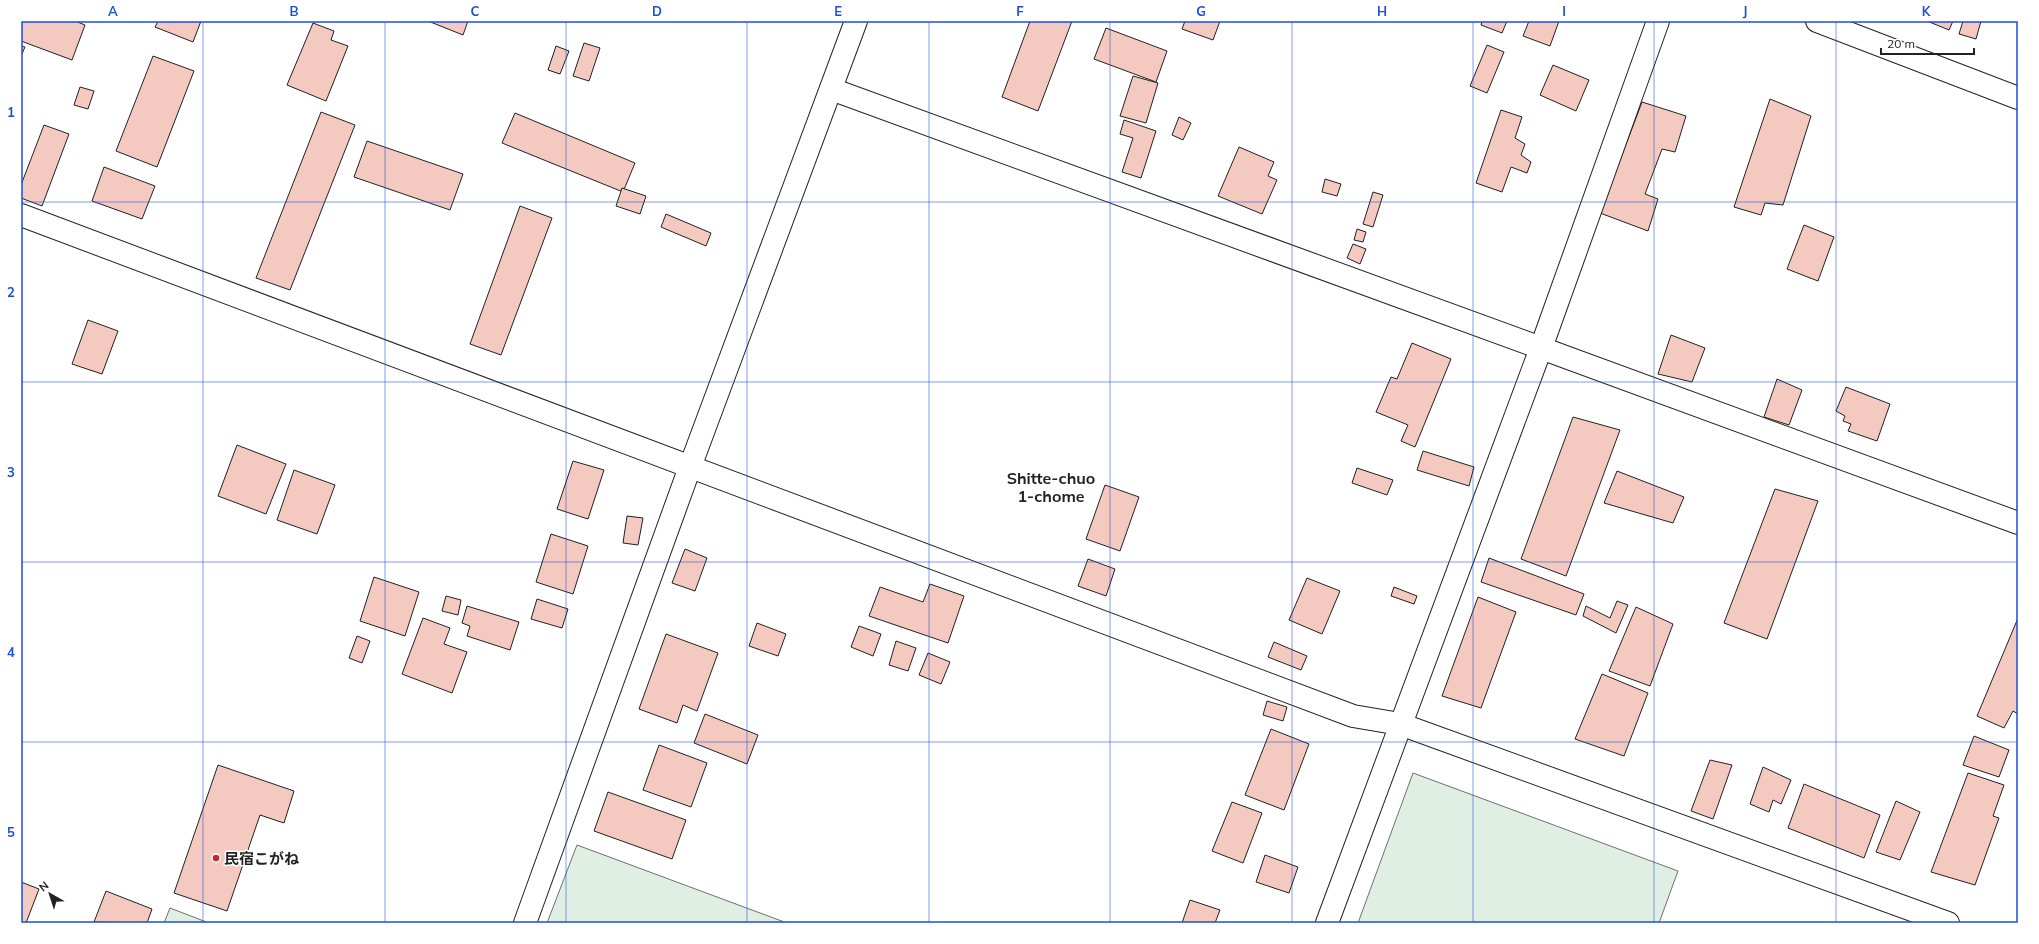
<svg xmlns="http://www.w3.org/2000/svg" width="2039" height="944" font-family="Mulish,'Noto Sans JP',sans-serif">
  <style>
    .green { fill: #e0efe3; stroke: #6f6f6f }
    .building { fill: #f3c9c0; stroke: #222 }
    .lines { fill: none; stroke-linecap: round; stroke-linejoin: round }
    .street-casing { stroke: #222; stroke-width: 24 }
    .secondary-casing { stroke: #222; stroke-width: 24 }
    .street { stroke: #fff; stroke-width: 22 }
    .secondary { stroke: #fff; stroke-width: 22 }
    .grid { fill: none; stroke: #1d4ed8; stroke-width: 1; stroke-opacity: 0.55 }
    .poi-dot { fill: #c62828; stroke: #fff; stroke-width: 1.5 }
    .labels { text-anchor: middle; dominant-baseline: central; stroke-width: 3; stroke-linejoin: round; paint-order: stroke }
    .poi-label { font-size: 15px; font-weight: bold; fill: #222; stroke: #fff; text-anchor: start }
    .neighbourhood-label { font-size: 16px; font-weight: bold; fill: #222; stroke: #fff }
    .neatline { fill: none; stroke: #1d4ed8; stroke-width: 1.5 }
    .grid-label { font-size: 13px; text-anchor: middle; font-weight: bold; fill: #1d4ed8 }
  </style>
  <rect width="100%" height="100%" fill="#fff"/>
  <!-- green -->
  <g class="green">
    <polygon points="1413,773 1678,871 1659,923 1358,923"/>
    <polygon points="577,845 787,923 547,923"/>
    <polygon points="170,908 209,923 164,923"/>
  </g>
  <!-- building -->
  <g class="building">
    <polygon points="21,21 75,21 85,25 72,60 21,41"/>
    <polygon points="158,21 201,21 193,42 155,27"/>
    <polygon points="428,21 468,21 463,35"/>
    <polygon points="1030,21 1072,21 1038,111 1002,97"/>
    <polygon points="1185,21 1220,21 1213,40 1182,29"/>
    <polygon points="1482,21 1507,21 1502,33 1481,25"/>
    <polygon points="1529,21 1559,21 1550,46 1523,36"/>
    <polygon points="1927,21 1953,21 1949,30"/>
    <polygon points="1963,21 1981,21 1976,39 1959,34"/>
    <polygon points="313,23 334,31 331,40 348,46 326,101 287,85"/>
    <polygon points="1106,28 1167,51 1156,82 1094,59"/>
    <polygon points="584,43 600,48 589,81 573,76"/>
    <polygon points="1487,45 1504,52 1487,93 1470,86"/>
    <polygon points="21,46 25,47 21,56"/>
    <polygon points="556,46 569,51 560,74 548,70"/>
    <polygon points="153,56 194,71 157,167 116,151"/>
    <polygon points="1553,65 1589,80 1576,111 1540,95"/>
    <polygon points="1133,76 1158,83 1146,123 1120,116"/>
    <polygon points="80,87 94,91 88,109 74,105"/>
    <polygon points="1770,99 1811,116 1783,205 1765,203 1761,215 1734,207"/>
    <polygon points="1642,102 1686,116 1675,152 1662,149 1645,194 1658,199 1648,231 1600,213"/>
    <polygon points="1501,110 1522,117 1515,138 1525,144 1521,155 1531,162 1527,173 1511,167 1502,192 1476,183"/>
    <polygon points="321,112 355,125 290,290 256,278"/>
    <polygon points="515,113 635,163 623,192 502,143"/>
    <polygon points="1179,117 1191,123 1183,140 1172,135"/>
    <polygon points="1124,120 1156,131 1141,178 1122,172 1133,138 1120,134"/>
    <polygon points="44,125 69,134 42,206 21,198 21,185"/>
    <polygon points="367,141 463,174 450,210 354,177"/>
    <polygon points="1239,147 1274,162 1268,176 1277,180 1262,214 1218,196"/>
    <polygon points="104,167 155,186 142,219 92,201"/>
    <polygon points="1325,179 1341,184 1337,196 1322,192"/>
    <polygon points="622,188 646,196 640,214 616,206"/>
    <polygon points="1373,192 1383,195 1373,227 1363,224"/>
    <polygon points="520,206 552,218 501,355 470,344"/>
    <polygon points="666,214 711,233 706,246 661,227"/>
    <polygon points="1804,225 1834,237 1818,281 1787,269"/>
    <polygon points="1357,229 1366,232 1363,242 1354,240"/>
    <polygon points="1353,244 1366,249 1360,264 1347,258"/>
    <polygon points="88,320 118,331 102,374 72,364"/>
    <polygon points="1671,335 1705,348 1692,382 1658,374"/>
    <polygon points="1412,343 1451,359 1415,447 1401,441 1408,425 1376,412 1391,377 1397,379"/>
    <polygon points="1777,379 1802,390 1789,425 1764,417"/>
    <polygon points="1846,387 1890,404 1877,441 1848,431 1851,424 1843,421 1845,416 1836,411"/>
    <polygon points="1573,417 1620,430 1566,576 1521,559"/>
    <polygon points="237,445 286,464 266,514 218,496"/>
    <polygon points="1423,451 1474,467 1469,486 1417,470"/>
    <polygon points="573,461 604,470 588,519 557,509"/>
    <polygon points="1357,468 1393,480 1387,495 1352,483"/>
    <polygon points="294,470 335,485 317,534 277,520"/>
    <polygon points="1617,471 1684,497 1673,523 1604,503"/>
    <polygon points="1105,485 1139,497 1120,551 1086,539"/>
    <polygon points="1775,489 1818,501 1767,639 1724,623"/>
    <polygon points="627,516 643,518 638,545 623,543"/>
    <polygon points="551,534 588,546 573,594 536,582"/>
    <polygon points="685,549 707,558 695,591 672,583"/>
    <polygon points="1489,558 1584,594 1576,615 1481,582"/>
    <polygon points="1088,559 1115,569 1106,596 1078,586"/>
    <polygon points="374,577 419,592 405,636 360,621"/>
    <polygon points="1307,578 1340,591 1322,634 1289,620"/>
    <polygon points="930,584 964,596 948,643 869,616 880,587 923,602"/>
    <polygon points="1394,587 1417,596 1414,604 1391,596"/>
    <polygon points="446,596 461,600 458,615 442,611"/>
    <polygon points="1478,597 1516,612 1481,708 1442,696"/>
    <polygon points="537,599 568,609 562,628 531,619"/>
    <polygon points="1617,601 1628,605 1616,633 1583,616 1586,606 1610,618"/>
    <polygon points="467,606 519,622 510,650 467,636 470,626 462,623"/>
    <polygon points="1636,607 1673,624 1650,686 1609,671"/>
    <polygon points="423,618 450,628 444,644 467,652 452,693 402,674"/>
    <polygon points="2018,618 2018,714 2013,711 2004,728 1977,716"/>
    <polygon points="757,623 786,634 778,656 749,646"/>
    <polygon points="859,626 881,634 873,656 851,647"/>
    <polygon points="666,634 718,653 697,711 683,705 677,723 639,709"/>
    <polygon points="357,636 370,641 362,663 349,658"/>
    <polygon points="896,641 916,648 908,671 889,665"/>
    <polygon points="1274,642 1307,656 1301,670 1268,657"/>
    <polygon points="928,653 950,662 941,684 919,675"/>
    <polygon points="1602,674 1648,693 1624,756 1575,739"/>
    <polygon points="1267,701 1287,707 1283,721 1263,715"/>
    <polygon points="705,714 758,735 747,764 694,743"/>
    <polygon points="1271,729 1309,744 1284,810 1245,795"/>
    <polygon points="1974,736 2009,750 1999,777 1963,765"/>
    <polygon points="659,745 707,763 691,807 643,790"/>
    <polygon points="1710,760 1732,765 1713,819 1691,811"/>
    <polygon points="218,765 294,791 284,823 260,815 227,911 174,893"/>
    <polygon points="1763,767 1791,780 1781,804 1773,800 1769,812 1750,804"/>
    <polygon points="1968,773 2004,785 1993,816 1999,818 1975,885 1931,872"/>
    <polygon points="1804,784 1880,815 1864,858 1788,828"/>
    <polygon points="608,792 686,820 672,859 594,831"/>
    <polygon points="1896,801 1920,812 1900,860 1876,852"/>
    <polygon points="1232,802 1262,813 1243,863 1212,851"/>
    <polygon points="1265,855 1298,867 1289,893 1256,882"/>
    <polygon points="21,882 39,889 26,923 21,923"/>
    <polygon points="106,891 152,909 147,923 94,922"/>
    <polygon points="1190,900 1220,910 1215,923 1182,923"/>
  </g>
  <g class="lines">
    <!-- street casing -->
    <g class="street-casing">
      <g id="street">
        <polyline points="1817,21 2018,98"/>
        <polyline points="1541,348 2018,523"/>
      </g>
    </g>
    <!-- secondary casing -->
    <g class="secondary-casing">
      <g id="secondary">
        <polyline points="831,89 1541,348"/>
        <polyline points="21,215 1353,716 1400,724 1948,923"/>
        <polyline points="525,923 690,467 856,21"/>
        <polyline points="1327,923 1541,348 1658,21"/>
      </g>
    </g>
    <!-- street -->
    <use href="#street" class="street"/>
    <!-- secondary -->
    <use href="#secondary" class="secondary"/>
  </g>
  <!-- grid -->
  <path class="grid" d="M203 21V923M385 21V923M566 21V923M747 21V923M929 21V923M1110 21V923M1292 21V923M1473 21V923M1654 21V923M1836 21V923M21 202H2018M21 382H2018M21 562H2018M21 742H2018"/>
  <!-- markers -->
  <circle class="poi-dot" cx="216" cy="858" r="4"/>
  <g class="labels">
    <!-- poi labels -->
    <g class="poi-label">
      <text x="224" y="858">民宿こがね</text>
    </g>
    <!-- neighbourhood labels -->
    <g class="neighbourhood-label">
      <text x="1051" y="478">Shitte-chuo<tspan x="1051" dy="18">1-chome</tspan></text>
    </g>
  </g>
  <!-- border -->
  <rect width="2039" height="944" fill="none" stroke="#ffffff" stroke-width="44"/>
  <!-- north arrow -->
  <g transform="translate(50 894) rotate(321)" stroke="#ffffff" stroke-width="3" paint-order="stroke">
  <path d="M0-3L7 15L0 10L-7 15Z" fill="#222222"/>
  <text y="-6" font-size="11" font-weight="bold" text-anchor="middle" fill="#222222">N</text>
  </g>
  <!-- scale -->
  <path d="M1881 48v6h93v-6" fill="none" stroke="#222222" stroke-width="2"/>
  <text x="1887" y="48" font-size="12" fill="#222222" stroke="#ffffff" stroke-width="3" paint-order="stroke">20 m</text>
  <rect x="22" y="22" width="1995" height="900" class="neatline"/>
  <g class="grid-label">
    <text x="113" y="16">A</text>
    <text x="294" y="16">B</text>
    <text x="475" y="16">C</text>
    <text x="657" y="16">D</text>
    <text x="838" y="16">E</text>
    <text x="1020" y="16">F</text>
    <text x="1201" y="16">G</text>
    <text x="1382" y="16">H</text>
    <text x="1564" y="16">I</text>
    <text x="1745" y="16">J</text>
    <text x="1926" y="16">K</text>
    <text x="11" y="117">1</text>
    <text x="11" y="297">2</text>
    <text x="11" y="477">3</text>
    <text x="11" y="657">4</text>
    <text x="11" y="837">5</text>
  </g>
</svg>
